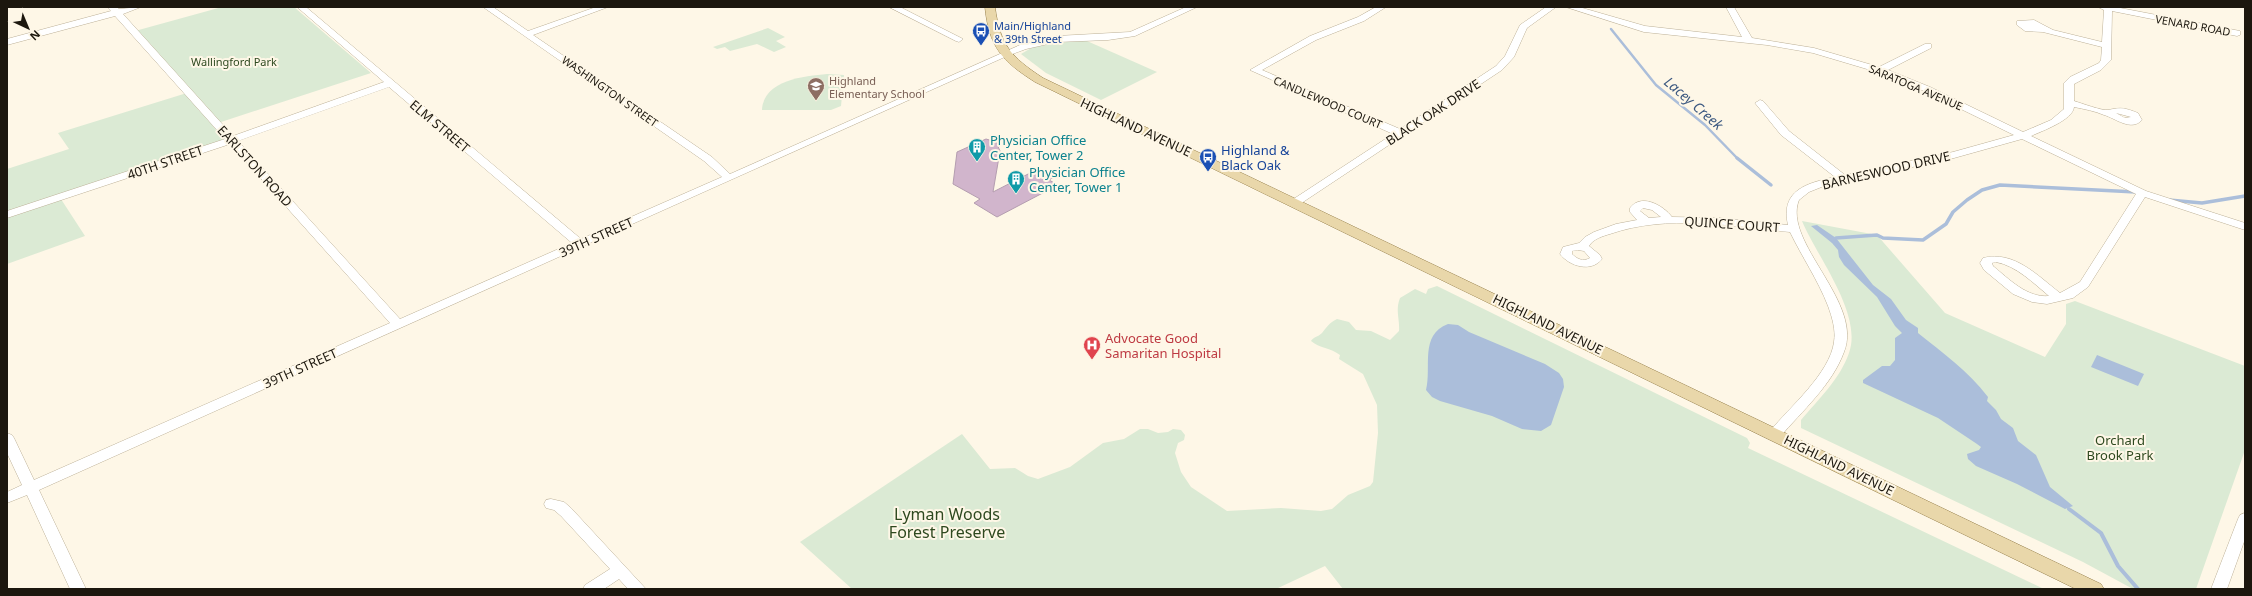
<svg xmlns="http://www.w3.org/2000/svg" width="2252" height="596" font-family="'Noto Sans',sans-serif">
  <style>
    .green { fill: #dbead4 }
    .water { fill: #abbeda }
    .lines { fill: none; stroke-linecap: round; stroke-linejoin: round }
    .stream-far2 { stroke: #abbeda; stroke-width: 2.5 }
    .stream-far1 { stroke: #abbeda; stroke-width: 3.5 }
    .stream { stroke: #abbeda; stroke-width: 4 }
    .building { fill: #d1b5cc; stroke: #b49db0 }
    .minor-casing { stroke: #bdb198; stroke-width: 1 }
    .major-casing { stroke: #98824e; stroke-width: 1 }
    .minor { fill: #fff; fill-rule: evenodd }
    .major { fill: #e9d7aa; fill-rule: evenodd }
    .labels { text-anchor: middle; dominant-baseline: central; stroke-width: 4; stroke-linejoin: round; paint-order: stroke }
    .far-transit-label { font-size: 11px; fill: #164399; stroke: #fef7e7; text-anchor: start }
    .far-street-label { font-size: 11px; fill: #1c170e; stroke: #fef7e7 }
    .far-park-label { font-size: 11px; fill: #2e491f; stroke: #fef7e7 }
    .far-education-label { font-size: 11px; fill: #785e54; stroke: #fef7e7; text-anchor: start }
    .street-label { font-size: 13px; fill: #1c170e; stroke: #fef7e7 }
    .culture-label { font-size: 13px; fill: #0d838f; stroke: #fef7e7; text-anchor: start }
    .transit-label { font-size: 13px; fill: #164399; stroke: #fef7e7; text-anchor: start }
    .health-label { font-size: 13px; fill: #be3a42; stroke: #fef7e7; text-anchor: start }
    .park-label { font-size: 13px; fill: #2e491f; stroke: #fef7e7 }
    .water-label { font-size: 14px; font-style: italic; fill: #3b5880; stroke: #fef7e7 }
    .near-park-label { font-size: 16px; fill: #2e491f; stroke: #fef7e7 }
  </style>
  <rect width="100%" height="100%" fill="#fef7e7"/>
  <!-- green -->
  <g class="green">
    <polygon points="222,7 294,7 371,73 212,125 225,140 59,196 85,236 7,264 7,169 69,149 58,133 190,92 135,31"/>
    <polygon points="768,28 785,37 776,41 786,47 774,52 757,44 730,51 725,47 717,49 713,47"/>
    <polygon points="1074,41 1087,41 1157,72 1101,100 1046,73 1021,54 1033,47"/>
    <path d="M827 74 844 75 841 106 831 110H762C763 80 805 76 827 74Z"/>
    <path d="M1802 221 1877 235 1945 313 2045 357 2066 324V304L2075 301 2245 366V450L2196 589H2133L2083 562 1801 428V420C1818 400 1840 379 1849 353 1863 314 1817 257 1802 221Z"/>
    <path d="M1437 286 1747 438 1750 443 1748 448 2044 589H1343L1325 566 1276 589H852L800 542 962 434 990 469 1015 468 1028 476 1038 479 1070 467 1103 443 1124 439 1140 429H1148L1158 433 1168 432 1173 429 1181 430 1185 435 1184 440 1178 443 1175 453 1181 472 1191 487 1227 511 1281 508 1321 511 1332 509 1348 495 1370 486 1373 482 1378 433 1377 405 1363 374 1339 359 1340 355C1331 348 1319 348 1311 341 1313 337 1318 337 1322 333 1327 327 1329 323 1337 319L1349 322 1356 330 1371 331 1390 340 1399 331C1400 319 1395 311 1400 298L1415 289 1426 294 1428 289Z"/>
  </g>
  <!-- water -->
  <g class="water">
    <path d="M1817 225 1836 238 1873 285 1891 299 1906 320 1918 328V333C1943 353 1968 371 1988 397L1987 401 1996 410 2001 419 2013 428 2018 441 2036 455 2050 487 2073 506 2065 509 2017 484 1976 466 1968 459 1967 454 1979 450 1981 447 1977 444 1938 418 1863 383V380L1882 366H1890L1895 360V338L1902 333 1895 326 1877 297 1844 265 1839 257 1838 250 1832 243 1811 226Z"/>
    <path d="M1448 324 1458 325 1469 332 1545 364 1559 373 1563 379 1564 387 1551 425 1541 431 1522 429 1492 416 1440 401 1432 397 1426 390C1432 367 1419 335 1448 324Z"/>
    <polygon points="2097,355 2144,374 2138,386 2091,367"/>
  </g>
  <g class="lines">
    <!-- stream-far2 -->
    <polyline class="stream-far2" points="1611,29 1656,85 1705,125 1738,159"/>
    <!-- stream-far1 -->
    <g class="stream-far1">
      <polyline points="1737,158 1771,185"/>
      <polyline points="2169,200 2202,203 2245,196"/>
      <polyline points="1836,238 1877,235 1883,238 1923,240 1946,224 1953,212 1967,200 1982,190 2000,185 2136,192"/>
    </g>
    <!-- stream -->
    <polyline class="stream" points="2069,509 2101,533 2118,566 2138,589"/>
  </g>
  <!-- building -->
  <polygon class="building" points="986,139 996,142 1000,151 993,192 1034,171 1037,174 1042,171 1054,177 1049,180 1058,185 997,217 974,203 980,199 953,184 957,152"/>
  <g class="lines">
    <!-- minor casing -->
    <g class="minor-casing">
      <g id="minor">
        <path d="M108 7H117L119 9 141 7 123 14 233 136 384 82 297 7H306L581 239 722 177 704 161 483 7H493L528 31 596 7H608L533 35 712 157 730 174 1020 45 1057 36 1130 32 1186 7H1197L1135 36 1108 40 1057 42 1026 49 1007 56 39 490 86 589H70L27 495 7 503V492L22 485 7 453V433L12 435 14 438 34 480 390 323 230 144 7 218V211L225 139 115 16 7 45V39L111 11ZM389 87 572 243 400 319 238 141Z"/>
        <polygon points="889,7 900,7 963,39 959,42 956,41"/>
        <polygon points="1376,7 1386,7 1364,21 1316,40 1262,70 1400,129 1496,66 1505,56 1520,25 1546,7 1556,7 1527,28 1514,57 1502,70 1300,204 1292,204 1291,202 1292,200 1393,134 1250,70 1310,36 1358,17"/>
        <path d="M1566 7H1579L1645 26 1742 37 1726 7H1734L1752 38 1814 48 1879 67 1925 44H1931V48L1888 70 1930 87 2023 132 2051 120 2064 109V83L2070 77 2099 63 2101 60 2102 47 2043 32 2025 31 2017 25V21L2034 20 2053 30 2102 42 2104 10 2098 7H2115L2240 31V35L2237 36 2112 11 2111 60 2101 70 2074 84V101C2081 103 2102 111 2108 110 2122 107 2125 108 2138 113L2142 120C2131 132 2115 118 2104 115 2095 111 2084 109 2074 107 2073 120 2042 131 2031 136L2146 191 2245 223V230L2145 197 2088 287 2073 298 2047 304 2032 302 2013 294 1984 270 1980 263 1983 258C2014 250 2038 276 2060 293L2080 282 2136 194 2022 139 1954 158 1824 186 1809 192 1799 200C1782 242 1864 302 1844 352 1832 385 1802 411 1780 437H1770L1768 434 1770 431C1790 407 1830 373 1834 342 1836 330 1832 317 1828 306 1818 280 1802 257 1790 232 1732 226 1667 214 1610 234 1603 236 1593 239 1589 246L1600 255 1602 259C1591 273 1569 266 1560 254L1563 247 1579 243 1585 237 1594 232 1616 224 1637 220 1630 212V208C1641 193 1663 205 1672 217L1721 218 1788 225C1780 190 1807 183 1835 177L1781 135 1755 103 1760 100 1763 101 1789 131 1845 175 1953 152 2014 135 1924 91 1877 72 1813 53 1767 45 1644 32ZM2116 113 2131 117 2125 118ZM1643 208 1652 210 1661 217 1649 218 1640 211ZM1578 250 1584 251 1590 258C1583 262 1577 259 1572 254V251ZM1996 262C2017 266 2033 283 2049 296 2027 298 2009 279 1993 266L1992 263Z"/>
        <polygon points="551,499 564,502 571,508 646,589 628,589 619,579 604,589 583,589 585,585 610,569 561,516 554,510 546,508 544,504 546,500"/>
        <polygon points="2245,513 2245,539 2227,589 2211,589 2238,519 2240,515"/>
      </g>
    </g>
    <!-- major casing -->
    <g class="major-casing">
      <path id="major" d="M985 7H995C1000 45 1011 57 1043 78L2101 584 2104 589H2076L1035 82C1002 61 989 47 985 7Z"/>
    </g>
    <!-- minor -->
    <use href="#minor" class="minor"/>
    <!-- major -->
    <use href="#major" class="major"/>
  </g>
  <!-- icons -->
  <defs>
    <g id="bus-pin" transform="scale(0.9)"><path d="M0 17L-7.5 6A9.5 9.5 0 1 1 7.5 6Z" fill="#1a4fb4" stroke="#fef7e7"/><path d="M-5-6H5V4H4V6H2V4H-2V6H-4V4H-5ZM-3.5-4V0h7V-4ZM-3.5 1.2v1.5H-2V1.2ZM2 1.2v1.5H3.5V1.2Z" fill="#fff"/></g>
    <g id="school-pin" transform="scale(0.9)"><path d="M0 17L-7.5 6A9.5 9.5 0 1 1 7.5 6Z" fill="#8d6e63" stroke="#fef7e7"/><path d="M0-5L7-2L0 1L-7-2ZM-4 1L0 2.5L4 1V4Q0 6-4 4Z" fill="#fff"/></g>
    <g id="building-pin" transform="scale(0.9)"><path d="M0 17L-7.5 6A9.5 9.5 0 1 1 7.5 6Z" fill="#0f9aa8" stroke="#fef7e7"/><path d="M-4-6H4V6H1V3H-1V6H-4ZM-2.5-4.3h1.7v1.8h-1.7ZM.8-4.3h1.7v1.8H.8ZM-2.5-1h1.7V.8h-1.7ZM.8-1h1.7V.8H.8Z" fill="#fff"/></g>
    <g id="hospital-pin" transform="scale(0.9)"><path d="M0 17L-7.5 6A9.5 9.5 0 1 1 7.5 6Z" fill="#e0444e" stroke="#fef7e7"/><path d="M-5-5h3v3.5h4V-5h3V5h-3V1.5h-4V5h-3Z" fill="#fff"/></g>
  </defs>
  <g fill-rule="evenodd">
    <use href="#bus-pin" x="981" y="31"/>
    <use href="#school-pin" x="816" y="86"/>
    <use href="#building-pin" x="977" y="147"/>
    <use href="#bus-pin" x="1208" y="157"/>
    <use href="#building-pin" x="1016" y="179"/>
    <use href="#hospital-pin" x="1092" y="345"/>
  </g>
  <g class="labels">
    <!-- far-transit labels -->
    <g class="far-transit-label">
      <text x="994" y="25">Main/Highland<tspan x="994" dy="13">&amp; 39th Street</tspan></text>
    </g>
    <!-- far-street labels -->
    <g class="far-street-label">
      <text transform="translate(2193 25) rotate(10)">VENARD ROAD</text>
      <text transform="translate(1916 87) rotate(23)">SARATOGA AVENUE</text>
      <text transform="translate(610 91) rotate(35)">WASHINGTON STREET</text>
      <text transform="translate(1328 102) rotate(23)">CANDLEWOOD COURT</text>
    </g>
    <!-- far-park labels -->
    <g class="far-park-label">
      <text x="234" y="61">Wallingford Park</text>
    </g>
    <!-- far-education labels -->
    <g class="far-education-label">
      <text x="829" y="80">Highland<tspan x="829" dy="13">Elementary School</tspan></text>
    </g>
    <!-- street labels -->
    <g class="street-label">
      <text transform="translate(1433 112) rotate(-33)">BLACK OAK DRIVE</text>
      <text transform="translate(440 126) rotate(40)">ELM STREET</text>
      <text transform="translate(1136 127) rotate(25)">HIGHLAND AVENUE</text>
      <text transform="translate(165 162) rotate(-19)">40TH STREET</text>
      <text transform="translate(255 166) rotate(48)">EARLSTON ROAD</text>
      <text transform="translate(1886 170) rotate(-13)">BARNESWOOD DRIVE</text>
      <text transform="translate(1732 224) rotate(4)">QUINCE COURT</text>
      <text transform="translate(596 237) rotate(-24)">39TH STREET</text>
      <text transform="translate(1548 324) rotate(26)">HIGHLAND AVENUE</text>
      <text transform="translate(300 368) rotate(-24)">39TH STREET</text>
      <text transform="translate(1839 465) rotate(26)">HIGHLAND AVENUE</text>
    </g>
    <!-- culture labels -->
    <g class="culture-label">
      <text x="990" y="140">Physician Office<tspan x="990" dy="15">Center, Tower 2</tspan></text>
      <text x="1029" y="172">Physician Office<tspan x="1029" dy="15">Center, Tower 1</tspan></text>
    </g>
    <!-- transit labels -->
    <g class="transit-label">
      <text x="1221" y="150">Highland &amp;<tspan x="1221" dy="15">Black Oak</tspan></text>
    </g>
    <!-- health labels -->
    <g class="health-label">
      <text x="1105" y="338">Advocate Good<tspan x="1105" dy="15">Samaritan Hospital</tspan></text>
    </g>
    <!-- park labels -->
    <g class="park-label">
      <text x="2120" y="440">Orchard<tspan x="2120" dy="15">Brook Park</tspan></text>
    </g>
    <!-- water labels -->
    <g class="water-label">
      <text transform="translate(1694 103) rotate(41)">Lacey Creek</text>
    </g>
    <!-- near-park labels -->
    <g class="near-park-label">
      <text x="947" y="514">Lyman Woods<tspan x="947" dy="18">Forest Preserve</tspan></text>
    </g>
  </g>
  <!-- border -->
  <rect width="2252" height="596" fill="none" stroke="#1c170e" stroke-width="16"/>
  <!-- north arrow -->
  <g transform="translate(28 28) rotate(136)" stroke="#fef7e7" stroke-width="3" paint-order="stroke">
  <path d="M0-3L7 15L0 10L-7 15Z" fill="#1c170e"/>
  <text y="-6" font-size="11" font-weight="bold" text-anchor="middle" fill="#1c170e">N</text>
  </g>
</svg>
